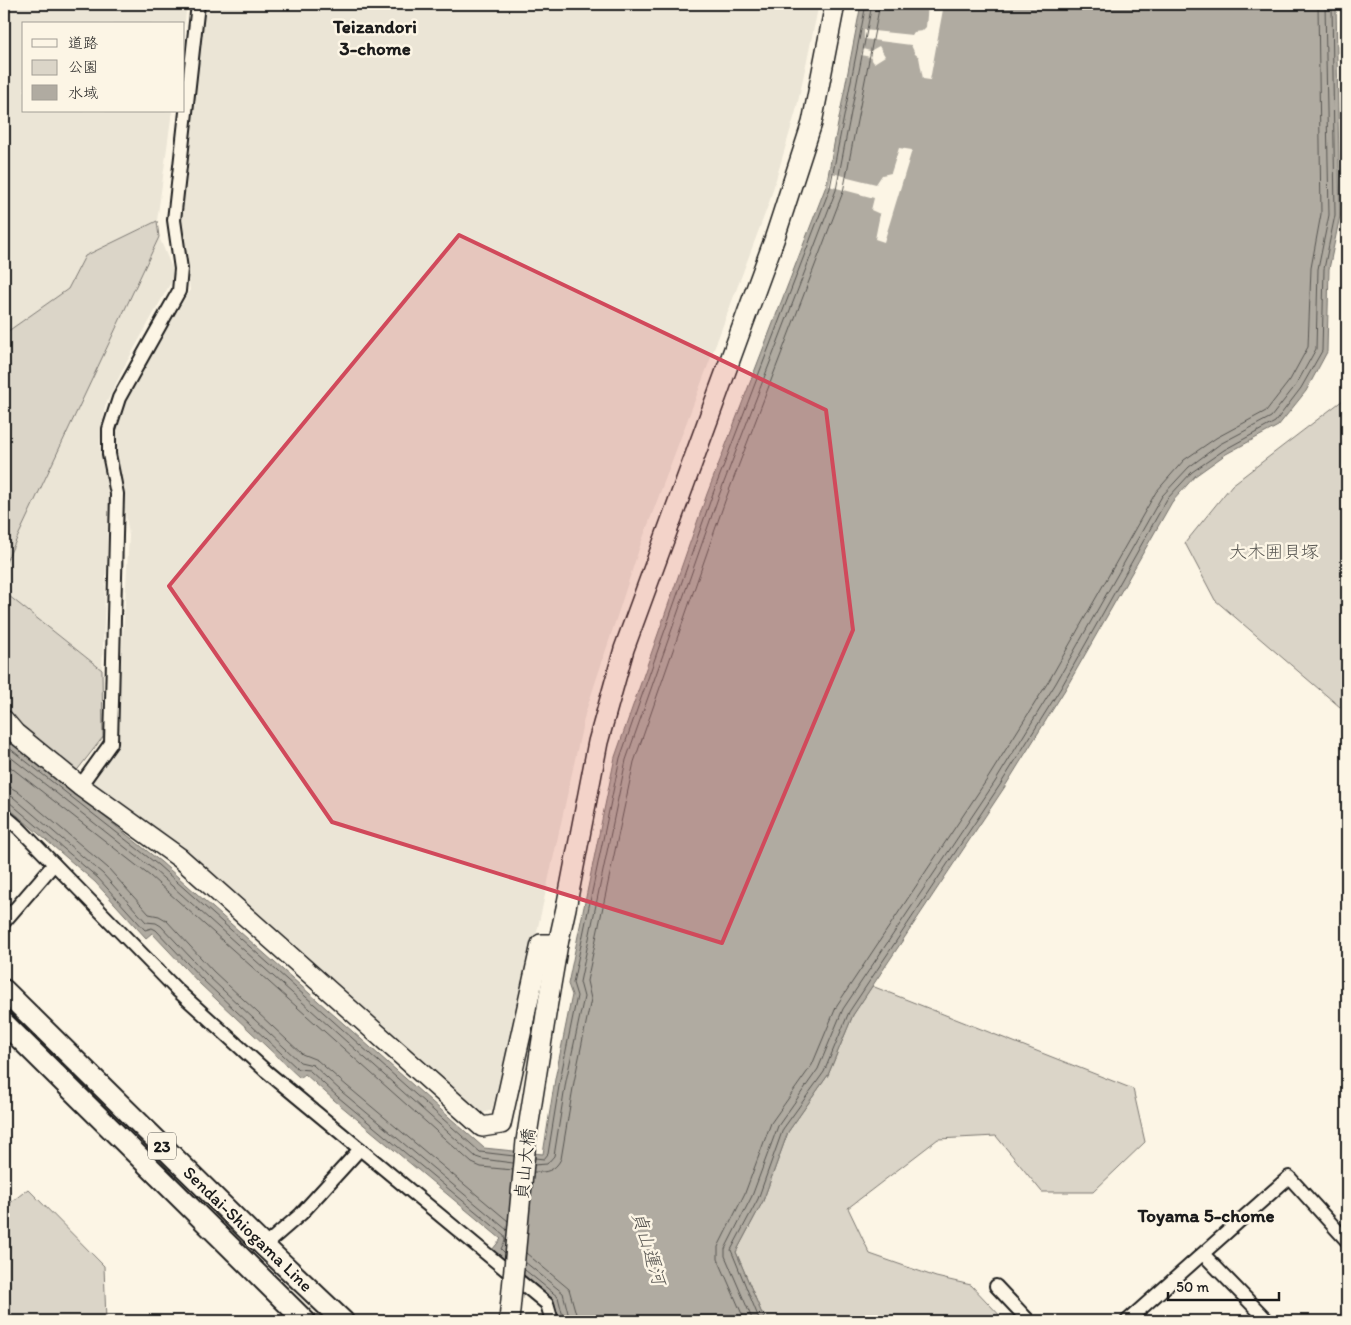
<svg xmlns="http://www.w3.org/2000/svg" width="1351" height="1325" font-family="Itim,'Klee One',sans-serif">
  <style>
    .built { fill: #ebe5d6 }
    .green { fill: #dbd5c8; stroke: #7c7872 }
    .water { fill: #b0aba1; stroke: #75726c }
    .pier { fill: #fcf5e5 }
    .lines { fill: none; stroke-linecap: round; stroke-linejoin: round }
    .shore { stroke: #575551; stroke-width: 1 }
    .street-casing { stroke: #1c1c1c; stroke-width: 16 }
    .secondary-casing { stroke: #1c1c1c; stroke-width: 22 }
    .primary-casing { stroke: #1c1c1c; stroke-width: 24 }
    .street { stroke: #fcf5e5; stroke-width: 12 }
    .secondary { stroke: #fcf5e5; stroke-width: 19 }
    .primary { stroke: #fcf5e5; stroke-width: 20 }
    .secondary-bridge-casing { stroke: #1c1c1c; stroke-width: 22; stroke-linecap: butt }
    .secondary-bridge { stroke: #fcf5e5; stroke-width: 19 }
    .marked { fill: #d1495b; fill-opacity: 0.2; stroke: #d1495b; stroke-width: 4; stroke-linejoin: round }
    .labels { text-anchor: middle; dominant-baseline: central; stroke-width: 5; stroke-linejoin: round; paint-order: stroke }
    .shield { fill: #fcf5e5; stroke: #5f5d58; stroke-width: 1 }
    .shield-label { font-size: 16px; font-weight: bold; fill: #1c1c1c }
    .park-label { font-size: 18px; fill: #555450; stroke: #fcf5e5 }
    .street-label { font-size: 18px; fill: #1c1c1c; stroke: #fcf5e5 }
    .neighbourhood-label { font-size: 19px; font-weight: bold; fill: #1c1c1c; stroke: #fcf5e5 }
    .water-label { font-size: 19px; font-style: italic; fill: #575551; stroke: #fcf5e5 }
  </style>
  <rect width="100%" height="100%" fill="#fcf5e5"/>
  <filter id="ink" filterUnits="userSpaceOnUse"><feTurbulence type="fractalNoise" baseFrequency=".02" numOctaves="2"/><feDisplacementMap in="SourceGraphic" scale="10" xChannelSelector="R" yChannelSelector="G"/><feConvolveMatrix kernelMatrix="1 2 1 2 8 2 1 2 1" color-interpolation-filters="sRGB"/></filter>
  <g filter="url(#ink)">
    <!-- built -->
    <g class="built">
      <polygon points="4,4 187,4 184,28 184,24 24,24 24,111 172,111 157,221 85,256 68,289 4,334"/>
      <polygon points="204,4 819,4 796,111 769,203 640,546 585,714 538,927 492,1110 480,1114 187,853 92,787 93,780 116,748 129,536 115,440 125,399 190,290 181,224"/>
      <polygon points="159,237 175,275 124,367 105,406 100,444 109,500 102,670 4,592 4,566"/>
    </g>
    <!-- green -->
    <g class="green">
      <polygon points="157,221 159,237 4,566 4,334 68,289 85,256"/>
      <polygon points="1347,366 1347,713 1215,600 1185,543 1232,485 1343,400"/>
      <polygon points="4,592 102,670 103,737 75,773 4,709"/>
      <polygon points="872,986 1133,1089 1145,1142 1093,1192 1042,1192 996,1136 938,1139 848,1208 870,1254 936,1277 971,1285 1005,1321 765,1321 736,1252 763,1201 788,1132 828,1075 853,1015"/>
      <polygon points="28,1189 104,1266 106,1321 4,1321 4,1208"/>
    </g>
    <!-- water -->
    <polygon class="water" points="861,4 1336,4 1340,216 1329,269 1327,352 1306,391 1278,426 1226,454 1195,476 1172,502 1066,688 1004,788 853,1015 828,1075 788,1132 763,1201 736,1252 765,1321 559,1321 554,1300 492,1250 501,1239 334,1100 305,1074 300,1078 200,984 152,933 146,938 95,882 4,804 4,737 161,862 484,1148 543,1154 555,1079 572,995 568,984 615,757 707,494 826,186"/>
    <!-- pier -->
    <g class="pier">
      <polygon points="928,4 944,4 930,80 923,79 919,57 915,54 911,45 864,39 864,30 912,35 914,32 922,31 926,27"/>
      <polygon points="879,46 885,56 874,63 870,57 861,55 863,49 870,51"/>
      <polygon points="899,148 912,150 884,242 875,239 880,214 871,210 874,198 829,186 832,173 876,184 882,175 891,173"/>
    </g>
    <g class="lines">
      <!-- shore -->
      <g class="shore">
        <polyline points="4,744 158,865 480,1152 514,1156"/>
        <polyline points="4,752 154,870 476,1157 482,1159 513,1163"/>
        <polyline points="4,762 150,876 472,1163 481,1167 513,1170"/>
        <polyline points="4,787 10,787 17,791 108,868 149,914 159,916 166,920 213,971 302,1054 317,1060 347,1086 508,1221"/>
        <polyline points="4,794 13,797 103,874 146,922 156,923 161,926 208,976 300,1062 313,1065 342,1092 507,1230"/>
        <polyline points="4,801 9,802 98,878 145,930 152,928 156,930 203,980 298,1069 309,1070 338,1097 504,1235 505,1241 501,1249 505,1253"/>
        <polyline points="535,1158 544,1159 548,1154 560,1080 577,996 573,983 620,758 712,496 830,188 866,4"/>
        <polyline points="534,1165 547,1164 554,1156 566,1081 584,997 580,982 626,760 718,498 836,190 872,4"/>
        <path d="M534 1172C546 1173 555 1171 561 1159L574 1082 591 999 587 981 634 762 725 501 843 192 880 4"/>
        <polyline points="526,1253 569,1289 578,1321"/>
        <polyline points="525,1262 563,1293 570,1321"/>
        <polyline points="525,1270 558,1297 564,1321"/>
        <polyline points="745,1321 718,1259 718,1247 745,1193 771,1123 812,1065 837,1005 988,778 1050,679 1156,492 1184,460 1216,438 1266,411 1290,380 1308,347 1311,268 1321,214 1318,4"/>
        <polyline points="753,1321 725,1256 725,1249 752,1196 778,1126 818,1069 843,1009 995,782 1056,683 1162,496 1189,467 1220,444 1271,417 1296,385 1316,349 1318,269 1329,215 1325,4"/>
        <polyline points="760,1321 731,1250 758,1199 783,1129 824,1072 849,1012 1000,785 1062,686 1167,499 1192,472 1224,450 1275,422 1301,388 1322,351 1324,269 1335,215 1332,4"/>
      </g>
      <!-- street casing -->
      <g class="street-casing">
        <g id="street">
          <polyline points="80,786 111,743 117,494 109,454 109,429 119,398 179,291 181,269 174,220 198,4"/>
          <polyline points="4,815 19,828 177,990 266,1071 547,1304 552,1321"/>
          <polyline points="4,922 54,864"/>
          <polyline points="264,1246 301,1214 360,1149"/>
          <polyline points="1203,1254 1268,1321"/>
          <polyline points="996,1286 1029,1321"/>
          <polyline points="1127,1321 1289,1177 1347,1241"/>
        </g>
      </g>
      <!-- secondary casing -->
      <g class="secondary-casing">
        <g id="secondary">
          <polyline points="4,720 15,733 80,786 180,858 482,1127 501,1124 541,944 558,944"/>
          <polyline points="547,1008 558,944 566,908 598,742 624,649 774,240 812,123 835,4"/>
        </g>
      </g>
      <!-- primary casing -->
      <g class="primary-casing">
        <g id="primary">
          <polyline points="4,990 264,1246 343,1321"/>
          <polyline points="4,1023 305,1321"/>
        </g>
      </g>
      <!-- street -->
      <use href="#street" class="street"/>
      <!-- secondary -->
      <use href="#secondary" class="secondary"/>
      <!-- primary -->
      <use href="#primary" class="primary"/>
      <!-- secondary-bridge casing -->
      <g class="secondary-bridge-casing">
        <polyline id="secondary-bridge" points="509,1321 526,1141 547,1008"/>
      </g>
      <!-- secondary-bridge -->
      <use href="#secondary-bridge" class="secondary-bridge"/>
    </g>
  </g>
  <!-- marked area -->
  <path class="marked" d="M459 235 826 410 853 630 722 943 332 822 169 586Z"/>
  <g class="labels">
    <!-- shield labels -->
    <rect class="shield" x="148" y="1132.5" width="28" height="27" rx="4"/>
    <g class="shield-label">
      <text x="162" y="1146">23</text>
    </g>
    <!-- park labels -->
    <g class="park-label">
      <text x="1274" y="552">大木囲貝塚</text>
    </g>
    <!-- street labels -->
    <g class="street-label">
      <text transform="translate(525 1164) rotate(-84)">貞山大橋</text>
      <text transform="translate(248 1229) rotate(44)">Sendai-Shiogama Line</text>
    </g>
    <!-- neighbourhood labels -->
    <g class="neighbourhood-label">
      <text x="375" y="26">Teizandori<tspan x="375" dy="22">3-chome</tspan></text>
      <text x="1206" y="1215">Toyama 5-chome</text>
    </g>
    <!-- water labels -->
    <g class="water-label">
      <text transform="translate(649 1248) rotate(73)">貞山運河</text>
    </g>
  </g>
  <!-- margin -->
  <rect width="1351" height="1325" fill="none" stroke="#fcf5e5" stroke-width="20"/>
  <rect x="10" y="10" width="1331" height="1305" fill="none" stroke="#1c1c1c" stroke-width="2" filter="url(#ink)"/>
  <!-- legend -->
  <rect x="22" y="22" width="162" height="90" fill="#fcf5e5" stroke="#a29e95"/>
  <rect x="32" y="39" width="25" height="8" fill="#fcf5e5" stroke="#a29e95"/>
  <text x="68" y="48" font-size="15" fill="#1c1c1c">道路</text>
  <rect x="32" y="60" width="25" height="15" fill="#dbd5c8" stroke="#a29e95"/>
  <text x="68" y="72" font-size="15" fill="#1c1c1c">公園</text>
  <rect x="32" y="85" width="25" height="15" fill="#b0aba1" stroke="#a29e95"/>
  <text x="68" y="98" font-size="15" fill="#1c1c1c">水域</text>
  <!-- scale -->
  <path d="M1168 1292v8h111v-8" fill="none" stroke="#1c1c1c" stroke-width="2.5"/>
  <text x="1176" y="1292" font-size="15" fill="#1c1c1c" stroke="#fcf5e5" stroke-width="4" paint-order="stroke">50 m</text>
</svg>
